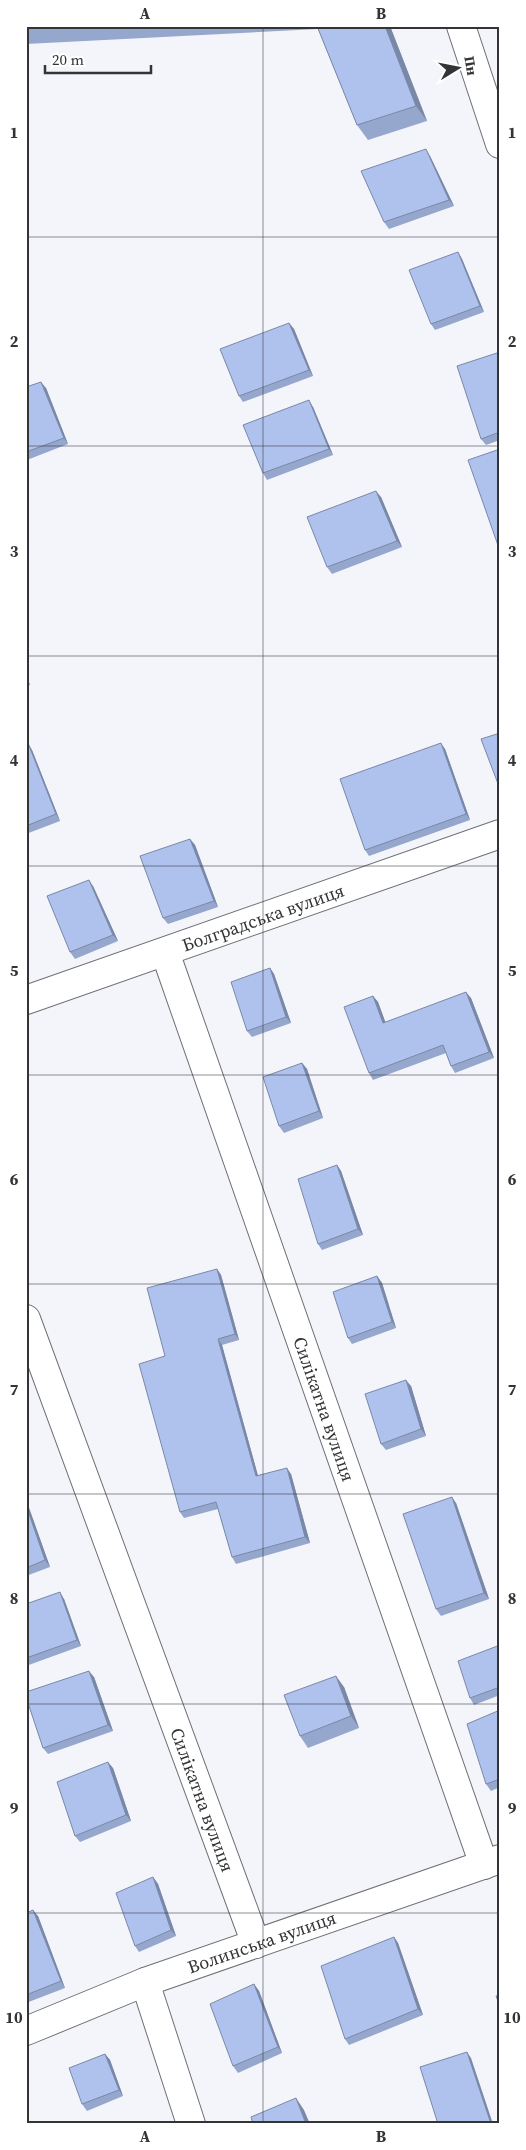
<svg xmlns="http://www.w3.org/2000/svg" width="526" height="2150" font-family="'Source Serif 4',serif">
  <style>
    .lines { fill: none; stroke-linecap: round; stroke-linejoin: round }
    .minor-casing { stroke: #6d7074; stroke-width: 30 }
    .minor { stroke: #fff; stroke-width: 28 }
    .wall { fill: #96a7cd }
    .shaded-wall { fill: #7a88a7 }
    .building { fill: #afc2ee; stroke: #7a88a7 }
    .grid { fill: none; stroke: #333436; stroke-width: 1; stroke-opacity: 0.55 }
    .labels { text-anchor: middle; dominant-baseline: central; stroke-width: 5; stroke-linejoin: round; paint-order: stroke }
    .street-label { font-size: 18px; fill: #333436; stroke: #fff }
    .neatline { fill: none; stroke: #333436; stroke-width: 2 }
    .grid-label { font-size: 16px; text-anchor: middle; font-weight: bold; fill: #333436 }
  </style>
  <rect width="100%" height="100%" fill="#f3f5fb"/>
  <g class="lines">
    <!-- minor casing -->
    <g class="minor-casing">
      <g id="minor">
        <polyline points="461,26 500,144"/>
        <path id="s1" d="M165 952 484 1865"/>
        <path id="s2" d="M26 1000 500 834"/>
        <path id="s3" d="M26 1319 256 1944"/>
        <polyline points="145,1982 191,2124"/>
        <path id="s4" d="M26 2031 145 1982 500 1859"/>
      </g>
    </g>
    <!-- minor -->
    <use href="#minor" class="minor"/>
  </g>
  <!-- wall -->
  <g class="wall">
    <polygon points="26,26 390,26 427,121 368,140 357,125 318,29 26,44"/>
    <polygon points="430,156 454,206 389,229 384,222"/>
    <polygon points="458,252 462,259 484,312 435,330 431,324"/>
    <polygon points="289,323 294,329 313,376 243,402 239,396"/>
    <polygon points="500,352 500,440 486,445 481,439"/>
    <polygon points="26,387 46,388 68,444 27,460 26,459"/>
    <polygon points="313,407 333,455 267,480 263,473"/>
    <polygon points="381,497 402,547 332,574 327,567"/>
    <polygon points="26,675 30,685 26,687"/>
    <polygon points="26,744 32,750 60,821 26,834"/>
    <polygon points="445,749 470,820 369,856 365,850"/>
    <polygon points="190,839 195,845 218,907 168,924 163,918"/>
    <polygon points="93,886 118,941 75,959 70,952"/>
    <polygon points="270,968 274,974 291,1023 252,1037 247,1031"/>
    <polygon points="373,996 378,1002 385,1022 471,998 494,1058 455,1073 451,1066 446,1053 373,1080 369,1073"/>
    <polygon points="302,1063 307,1069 323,1118 284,1133 279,1126"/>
    <polygon points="337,1165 341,1171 363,1235 322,1250 318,1244"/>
    <polygon points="217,1269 221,1275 239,1340 222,1345 258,1476 291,1474 310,1543 236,1564 232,1557 218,1509 184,1518 180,1512 165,1356"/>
    <polygon points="377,1276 382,1283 396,1328 352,1344 348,1338"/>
    <polygon points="411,1386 426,1436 386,1450 381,1444"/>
    <polygon points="26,1500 50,1567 26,1576"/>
    <polygon points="456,1503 489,1599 441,1616 436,1609"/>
    <polygon points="64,1599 81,1646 26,1666 26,1604"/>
    <polygon points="500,1645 500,1695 474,1705 470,1698"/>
    <polygon points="94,1677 113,1731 48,1754 43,1748"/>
    <polygon points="344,1687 359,1728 308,1748 300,1736"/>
    <polygon points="500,1710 500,1787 491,1791 486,1784"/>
    <polygon points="113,1768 131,1821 80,1842 75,1836"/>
    <polygon points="153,1877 158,1884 176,1936 139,1952 135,1946"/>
    <polygon points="26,1913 38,1916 65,1988 26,2003"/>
    <polygon points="394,1937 398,1943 423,2015 349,2045 345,2039"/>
    <polygon points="254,1984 259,1991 282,2053 238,2073 233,2066"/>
    <polygon points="105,2054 110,2060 123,2096 87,2111 82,2104"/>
  </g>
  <!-- shaded-wall -->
  <g class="shaded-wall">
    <polygon points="385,26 390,26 427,121 416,106"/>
    <polygon points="426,149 430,156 454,206 449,200"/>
    <polygon points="458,252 462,259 484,312 480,306"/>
    <polygon points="289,323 294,329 313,376 309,370"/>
    <polygon points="41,382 46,388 68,444 64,438"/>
    <polygon points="309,400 313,407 333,455 329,449"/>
    <polygon points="376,491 381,497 402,547 397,541"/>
    <polygon points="26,675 30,685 26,679"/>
    <polygon points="28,743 32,750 60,821 56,814"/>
    <polygon points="441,743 445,749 470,820 466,814"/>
    <polygon points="190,839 195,845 218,907 214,901"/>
    <polygon points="89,880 93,886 118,941 113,935"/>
    <polygon points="270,968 274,974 291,1023 286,1017"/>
    <polygon points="466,992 471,998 494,1058 489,1052"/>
    <polygon points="373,996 378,1002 388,1029 383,1023"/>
    <polygon points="302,1063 307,1069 323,1118 319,1111"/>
    <polygon points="337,1165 341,1171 363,1235 358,1229"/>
    <polygon points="217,1269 221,1275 239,1340 235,1334"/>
    <polygon points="377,1276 382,1283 396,1328 392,1322"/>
    <polygon points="218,1339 222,1345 260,1483 256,1476"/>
    <polygon points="406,1380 411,1386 426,1436 421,1429"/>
    <polygon points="287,1468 291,1474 310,1543 305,1537"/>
    <polygon points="452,1497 456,1503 489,1599 484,1593"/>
    <polygon points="26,1500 27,1502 50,1567 45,1560 26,1505"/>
    <polygon points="60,1592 64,1599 81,1646 77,1640"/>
    <polygon points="89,1671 94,1677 113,1731 108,1725"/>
    <polygon points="336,1676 344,1687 359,1728 351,1716"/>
    <polygon points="108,1762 113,1768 131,1821 126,1815"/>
    <polygon points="153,1877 158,1884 176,1936 171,1930"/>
    <polygon points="33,1910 38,1916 65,1988 61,1981"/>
    <polygon points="394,1937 398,1943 423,2015 418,2009"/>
    <polygon points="254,1984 259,1991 282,2053 278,2047"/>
    <polygon points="467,2052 471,2058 493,2124 491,2124"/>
    <polygon points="105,2054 110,2060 123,2096 119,2090"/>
    <polygon points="296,2098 304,2110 310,2124 306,2124"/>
  </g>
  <!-- building -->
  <g class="building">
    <polygon points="26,26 66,26 26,28"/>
    <polygon points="317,26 385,26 416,106 357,125"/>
    <polygon points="426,149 449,200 384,222 361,171"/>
    <polygon points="458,252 480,306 431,324 409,270"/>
    <polygon points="289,323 309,370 239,396 220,349"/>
    <polygon points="500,352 500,432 481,439 457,366"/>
    <polygon points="41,382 64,438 26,452 26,387"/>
    <polygon points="309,400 329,449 263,473 243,425"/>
    <polygon points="500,449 500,551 468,460"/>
    <polygon points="376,491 397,541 327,567 307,517"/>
    <polygon points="500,733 500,789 481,739"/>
    <polygon points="28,743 56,814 26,826 26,744"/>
    <polygon points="441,743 466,814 365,850 340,779"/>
    <polygon points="190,839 214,901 163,918 140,856"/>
    <polygon points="89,880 113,935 70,952 47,896"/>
    <polygon points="270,968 286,1017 247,1031 231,982"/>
    <polygon points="466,992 489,1052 451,1066 443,1045 369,1073 344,1007 373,996 383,1023"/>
    <polygon points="302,1063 319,1111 279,1126 263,1077"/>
    <polygon points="337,1165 358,1229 318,1244 298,1179"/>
    <polygon points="217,1269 235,1334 218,1339 256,1476 287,1468 305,1537 232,1557 216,1502 180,1512 139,1364 165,1356 147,1288"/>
    <polygon points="377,1276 392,1322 348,1338 333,1292"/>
    <polygon points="406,1380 421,1429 381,1444 365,1394"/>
    <polygon points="452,1497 484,1593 436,1609 403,1514"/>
    <polygon points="26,1505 45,1560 26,1568"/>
    <polygon points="60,1592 77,1640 26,1658 26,1604"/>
    <polygon points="500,1645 500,1687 470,1698 458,1661"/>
    <polygon points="89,1671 108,1725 43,1748 26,1697 26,1692"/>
    <polygon points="336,1676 351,1716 300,1736 284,1695"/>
    <polygon points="500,1710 500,1779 486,1784 467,1724"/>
    <polygon points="108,1762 126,1815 75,1836 57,1782"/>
    <polygon points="153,1877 171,1930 135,1946 116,1893"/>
    <polygon points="33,1910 61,1981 26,1995 26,1913"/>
    <polygon points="394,1937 418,2009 345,2039 321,1966"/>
    <polygon points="254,1984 278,2047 233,2066 210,2004"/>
    <polygon points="500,1995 500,2006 496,1996"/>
    <polygon points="467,2052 491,2124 438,2124 420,2067"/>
    <polygon points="105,2054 119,2090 82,2104 69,2068"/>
    <polygon points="296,2098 306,2124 253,2124 251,2117"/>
  </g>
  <!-- grid -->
  <path class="grid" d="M263 26V2124M26 237H500M26 446H500M26 656H500M26 866H500M26 1075H500M26 1284H500M26 1494H500M26 1704H500M26 1913H500"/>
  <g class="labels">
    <!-- street labels -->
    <g class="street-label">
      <text stroke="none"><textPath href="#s2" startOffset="251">Болградська вулиця</textPath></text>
      <text stroke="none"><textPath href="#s1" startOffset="484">Силікатна вулиця</textPath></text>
      <text stroke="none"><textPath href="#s3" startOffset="512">Силікатна вулиця</textPath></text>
      <text stroke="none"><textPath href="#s4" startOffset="252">Волинська вулиця</textPath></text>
    </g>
  </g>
  <!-- border -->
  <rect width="526" height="2150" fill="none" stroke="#ffffff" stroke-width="55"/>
  <!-- north arrow -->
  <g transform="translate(458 68) rotate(80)" stroke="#ffffff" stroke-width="4" paint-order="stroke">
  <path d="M0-4L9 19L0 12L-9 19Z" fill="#333436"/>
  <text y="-8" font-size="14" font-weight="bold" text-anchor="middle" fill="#333436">Пн</text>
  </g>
  <!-- scale -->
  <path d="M45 65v8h106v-8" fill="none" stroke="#333436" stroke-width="2.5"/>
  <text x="52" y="65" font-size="15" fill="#333436" stroke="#ffffff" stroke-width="4" paint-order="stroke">20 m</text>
  <rect x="28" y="28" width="470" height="2094" class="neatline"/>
  <g class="grid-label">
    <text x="145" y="19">A</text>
    <text x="381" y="19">B</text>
    <text x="14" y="138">1</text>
    <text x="512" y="138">1</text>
    <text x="14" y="347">2</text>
    <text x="512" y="347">2</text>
    <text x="14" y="557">3</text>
    <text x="512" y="557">3</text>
    <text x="14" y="766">4</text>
    <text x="512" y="766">4</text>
    <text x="14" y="976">5</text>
    <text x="512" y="976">5</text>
    <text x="14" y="1185">6</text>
    <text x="512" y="1185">6</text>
    <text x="14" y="1395">7</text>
    <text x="512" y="1395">7</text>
    <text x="14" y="1604">8</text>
    <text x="512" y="1604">8</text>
    <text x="14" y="1814">9</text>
    <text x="512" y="1814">9</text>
    <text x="14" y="2023">10</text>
    <text x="512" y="2023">10</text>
    <text x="145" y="2142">A</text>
    <text x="381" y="2142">B</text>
  </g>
</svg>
